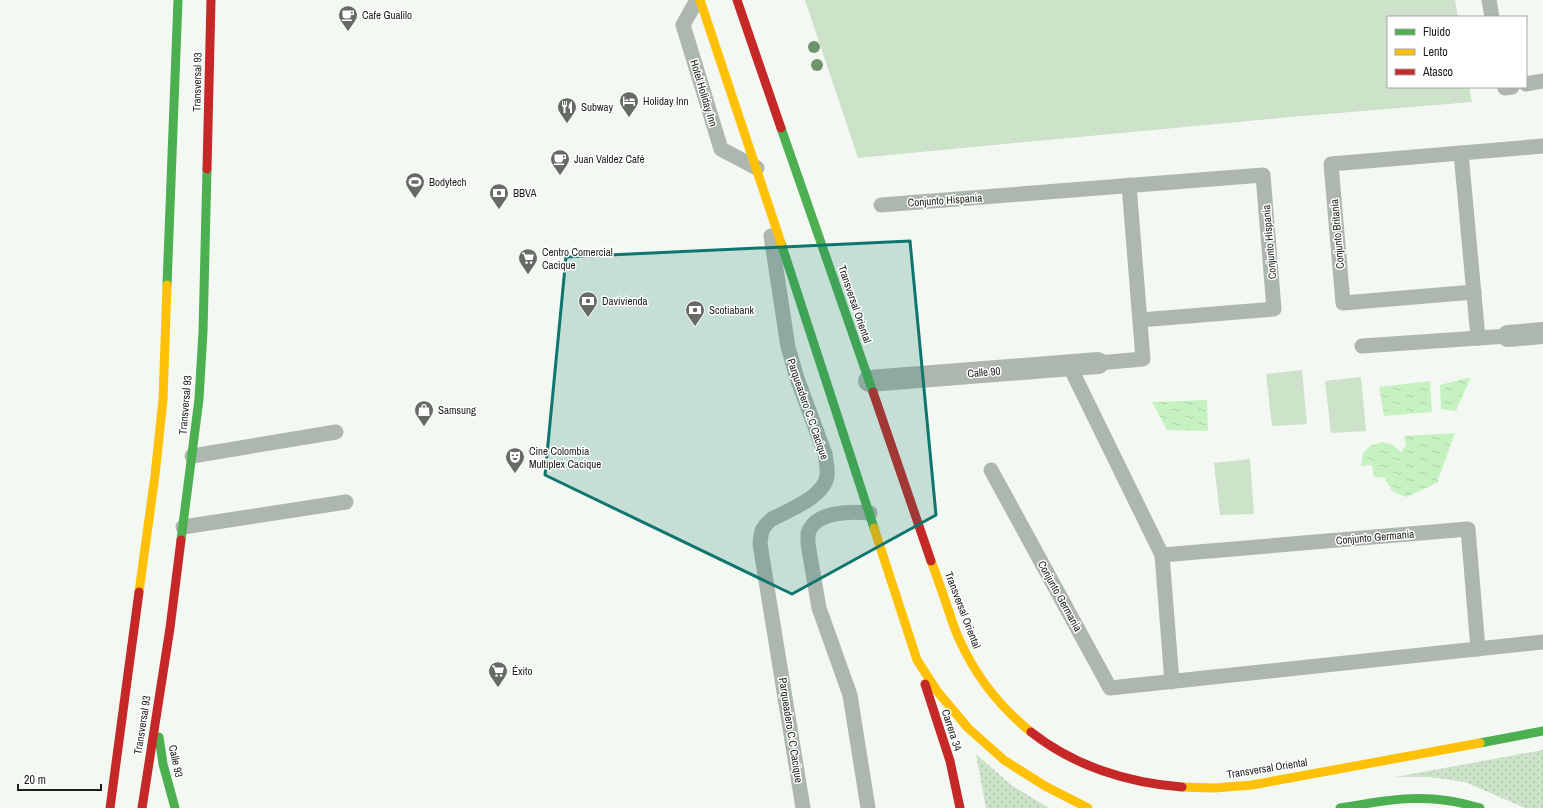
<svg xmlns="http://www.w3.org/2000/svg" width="1543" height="808" font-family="'Archivo Narrow',sans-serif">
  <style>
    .grass { fill: url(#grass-dots) }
    .pitch { fill: #cce2c9 }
    .water { fill: url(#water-ripples) }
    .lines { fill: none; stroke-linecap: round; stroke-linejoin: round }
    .lane { stroke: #aeb7ad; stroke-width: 15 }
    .street { stroke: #aeb7ad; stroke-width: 22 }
    .fast { stroke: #4caf50; stroke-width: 9 }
    .slow { stroke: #ffc107; stroke-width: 9 }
    .jam { stroke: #c62828; stroke-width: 9 }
    .tree { fill: #6e946d }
    .marked { fill: #0f766e; fill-opacity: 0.2; stroke: #0f766e; stroke-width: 3; stroke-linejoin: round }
    .labels { text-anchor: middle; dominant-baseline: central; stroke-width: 3; stroke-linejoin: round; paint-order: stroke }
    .poi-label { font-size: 11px; fill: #1b1f1a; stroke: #fff; text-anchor: start }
    .street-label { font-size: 11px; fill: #1b1f1a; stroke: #fff }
  </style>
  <defs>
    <pattern id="grass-dots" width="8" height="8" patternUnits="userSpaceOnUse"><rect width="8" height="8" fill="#cce2c9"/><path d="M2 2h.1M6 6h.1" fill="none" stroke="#afc1ac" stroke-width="1.8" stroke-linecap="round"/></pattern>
    <pattern id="water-ripples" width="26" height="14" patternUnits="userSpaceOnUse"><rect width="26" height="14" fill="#c6f2c1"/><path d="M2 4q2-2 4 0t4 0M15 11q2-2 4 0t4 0" fill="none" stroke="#aacfa5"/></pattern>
  </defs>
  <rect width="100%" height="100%" fill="#f3f9f2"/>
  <!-- grass -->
  <g class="grass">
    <polygon points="1543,750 1543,808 1525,808 1465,782 1429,777 1395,777"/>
    <polygon points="976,754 1011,785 1049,808 986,808"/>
  </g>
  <!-- pitch -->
  <g class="pitch">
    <polygon points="805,0 1455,0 1458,17 1388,17 1388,87 1469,87 1472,102 1290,117 858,158"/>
    <polygon points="1302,370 1307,424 1272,426 1266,374"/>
    <polygon points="1361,377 1366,431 1331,433 1325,381"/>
    <polygon points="1250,459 1254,514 1220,515 1214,463"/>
  </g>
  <!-- water -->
  <g class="water">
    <polygon points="1471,377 1456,411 1441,409 1440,385"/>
    <polygon points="1430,381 1432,412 1384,416 1379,387"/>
    <polygon points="1207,400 1208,431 1167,430 1152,402"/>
    <polygon points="1455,433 1437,483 1406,497 1392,491 1385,478 1374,477 1372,465 1361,466 1363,453 1370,446 1383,442 1393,445 1401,452 1406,445 1404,436"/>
  </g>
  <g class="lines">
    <!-- lane -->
    <g class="lane">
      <polyline points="697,0 683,25 721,149 757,168"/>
      <polyline points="1489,0 1492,17"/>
      <polyline points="1526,84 1543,81"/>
      <polyline points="1505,87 1505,88 1512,87"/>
      <polyline points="1461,153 1478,338"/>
      <polyline points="881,205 1263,175 1274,309 1140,320"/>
      <path d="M771 236 788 347 797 378 825 454C826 461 828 468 827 476 824 497 789 510 772 519 762 527 761 531 760 544L803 808"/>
      <polyline points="1474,292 1343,303 1331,164 1543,146"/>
      <polyline points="1362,346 1508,336"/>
      <polyline points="1098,363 1143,359 1129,185"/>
      <polyline points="1069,365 1162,555"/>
      <polyline points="192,456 336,432"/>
      <polyline points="991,470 1110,688 1543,642"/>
      <polyline points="183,527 346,502"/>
      <polyline points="1172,682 1162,555 1468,529 1478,649"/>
      <path d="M868 808 850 695 819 608 808 544C808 541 808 537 808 534 814 511 852 511 870 513"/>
    </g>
    <!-- street -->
    <g class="street">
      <polyline points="1508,336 1543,333"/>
      <polyline points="869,381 1098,363"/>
    </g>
    <!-- fast -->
    <g class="fast">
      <polyline points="781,128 873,392"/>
      <polyline points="781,243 874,528"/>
      <polyline points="167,285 178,0"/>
      <polyline points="181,540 199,399 203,332 207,169"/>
      <polyline points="159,737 163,764 175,808"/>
      <polyline points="1480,743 1543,731"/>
      <path d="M1340 808C1390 799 1430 792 1480 808"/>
    </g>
    <!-- slow -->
    <g class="slow">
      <polyline points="700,0 781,243"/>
      <polyline points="874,528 917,660 937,691 968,728 1004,760 1045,786 1088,808"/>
      <path d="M931 561C938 579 944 597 950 615 953 624 956 633 960 641 976 676 1001 708 1031 732"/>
      <polyline points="139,592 155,475 163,400 167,285"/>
      <polyline points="1182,787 1214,788 1252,785 1480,743"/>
    </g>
    <!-- jam -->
    <g class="jam">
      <polyline points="737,0 781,128"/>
      <polyline points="207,169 211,0"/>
      <polyline points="873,392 931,561"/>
      <polyline points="925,684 950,761 960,808"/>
      <path d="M1031 732C1074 766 1128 783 1182 787"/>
      <polyline points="110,808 139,592"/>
      <polyline points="142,808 170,628 181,540"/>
    </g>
  </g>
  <!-- trees -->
  <g class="tree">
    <circle cx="814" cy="47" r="6"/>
    <circle cx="817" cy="65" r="6"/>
  </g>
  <!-- marked area -->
  <path class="marked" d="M910 241 936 515 792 594 545 475 566 257Z"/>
  <!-- icons -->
  <defs>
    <g id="cafe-pin" transform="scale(1)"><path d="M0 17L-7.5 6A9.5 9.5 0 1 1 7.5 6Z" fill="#676b66" stroke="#fff"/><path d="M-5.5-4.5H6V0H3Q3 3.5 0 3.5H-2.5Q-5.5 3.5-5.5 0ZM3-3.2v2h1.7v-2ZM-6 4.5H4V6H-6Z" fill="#fff"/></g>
    <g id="hotel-pin" transform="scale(1)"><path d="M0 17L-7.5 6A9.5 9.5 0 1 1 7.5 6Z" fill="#676b66" stroke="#fff"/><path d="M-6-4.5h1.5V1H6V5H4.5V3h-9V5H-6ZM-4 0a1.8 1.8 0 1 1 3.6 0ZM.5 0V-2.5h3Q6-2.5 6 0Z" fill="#fff"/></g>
    <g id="restaurant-pin" transform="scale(1)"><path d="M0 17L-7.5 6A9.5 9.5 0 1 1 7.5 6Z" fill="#676b66" stroke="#fff"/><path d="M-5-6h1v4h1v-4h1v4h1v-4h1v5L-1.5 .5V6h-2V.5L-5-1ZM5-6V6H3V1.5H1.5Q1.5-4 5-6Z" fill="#fff"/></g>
    <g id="stadium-pin" transform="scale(1)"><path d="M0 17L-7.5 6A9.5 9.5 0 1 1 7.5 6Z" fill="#676b66" stroke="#fff"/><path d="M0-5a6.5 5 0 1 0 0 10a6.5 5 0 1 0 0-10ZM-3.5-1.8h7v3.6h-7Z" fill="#fff"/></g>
    <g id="bank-pin" transform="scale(1)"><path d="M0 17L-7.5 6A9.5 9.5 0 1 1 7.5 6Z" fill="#676b66" stroke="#fff"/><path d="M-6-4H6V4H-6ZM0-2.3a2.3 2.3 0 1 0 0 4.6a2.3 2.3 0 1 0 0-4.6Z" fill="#fff"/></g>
    <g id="supermarket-pin" transform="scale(1)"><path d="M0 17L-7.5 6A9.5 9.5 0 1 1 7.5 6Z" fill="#676b66" stroke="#fff"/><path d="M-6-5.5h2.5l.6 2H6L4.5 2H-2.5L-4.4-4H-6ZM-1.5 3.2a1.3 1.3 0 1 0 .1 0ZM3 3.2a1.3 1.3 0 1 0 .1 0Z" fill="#fff"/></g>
    <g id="shop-pin" transform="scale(1)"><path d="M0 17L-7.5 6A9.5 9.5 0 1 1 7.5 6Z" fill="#676b66" stroke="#fff"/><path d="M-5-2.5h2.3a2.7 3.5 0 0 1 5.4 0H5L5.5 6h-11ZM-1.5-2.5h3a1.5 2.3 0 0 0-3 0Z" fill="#fff"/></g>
    <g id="theatre-pin" transform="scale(1)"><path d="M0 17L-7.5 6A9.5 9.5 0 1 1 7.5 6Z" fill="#676b66" stroke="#fff"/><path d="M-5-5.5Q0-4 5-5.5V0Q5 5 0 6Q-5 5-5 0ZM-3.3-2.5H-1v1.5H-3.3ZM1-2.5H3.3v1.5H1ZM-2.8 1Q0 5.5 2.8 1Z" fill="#fff"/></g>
  </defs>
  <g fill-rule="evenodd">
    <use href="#cafe-pin" x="348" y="15"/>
    <use href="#hotel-pin" x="629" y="101"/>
    <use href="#restaurant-pin" x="567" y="107"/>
    <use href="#cafe-pin" x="560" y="159"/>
    <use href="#stadium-pin" x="415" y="182"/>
    <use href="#bank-pin" x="499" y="193"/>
    <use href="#supermarket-pin" x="528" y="258"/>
    <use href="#bank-pin" x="588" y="301"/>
    <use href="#bank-pin" x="695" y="310"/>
    <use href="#shop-pin" x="424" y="410"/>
    <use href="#theatre-pin" x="515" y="457"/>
    <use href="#supermarket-pin" x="498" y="671"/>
  </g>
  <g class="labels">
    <!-- poi labels -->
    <g class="poi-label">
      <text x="362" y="15">Cafe Gualilo</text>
      <text x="643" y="101">Holiday Inn</text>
      <text x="581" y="107">Subway</text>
      <text x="574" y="159">Juan Valdez Café</text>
      <text x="429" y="182">Bodytech</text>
      <text x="513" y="193">BBVA</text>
      <text x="542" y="252">Centro Comercial<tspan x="542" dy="13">Cacique</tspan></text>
      <text x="602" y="301">Davivienda</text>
      <text x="709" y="310">Scotiabank</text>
      <text x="438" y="410">Samsung</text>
      <text x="529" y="451">Cine Colombia<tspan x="529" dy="13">Multiplex Cacique</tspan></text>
      <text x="512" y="671">Éxito</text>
    </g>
    <!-- street labels -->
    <g class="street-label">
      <text transform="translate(197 82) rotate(-89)">Transversal 93</text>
      <text transform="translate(704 93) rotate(73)">Hotel Holiday Inn</text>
      <text transform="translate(945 200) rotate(-4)">Conjunto Hispania</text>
      <text transform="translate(1337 234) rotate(-95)">Conjunto Britania</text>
      <text transform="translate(1269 242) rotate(-95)">Conjunto Hispania</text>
      <text transform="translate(855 304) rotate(71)">Transversal Oriental</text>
      <text transform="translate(984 372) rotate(-5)">Calle 90</text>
      <text transform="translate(185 405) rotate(-85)">Transversal 93</text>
      <text transform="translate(808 409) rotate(71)">Parqueadero C.C Cacique</text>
      <text transform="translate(1375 537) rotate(-5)">Conjunto Germania</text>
      <text transform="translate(1060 596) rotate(61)">Conjunto Germania</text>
      <text transform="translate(963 610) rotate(69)">Transversal Oriental</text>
      <text transform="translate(142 725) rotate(-81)">Transversal 93</text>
      <text transform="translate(791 730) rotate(81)">Parqueadero C.C Cacique</text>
      <text transform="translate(952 730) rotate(72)">Carrera 34</text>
      <text transform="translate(176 761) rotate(78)">Calle 93</text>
      <text transform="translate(1267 768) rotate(-9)">Transversal Oriental</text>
    </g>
  </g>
  <!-- legend -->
  <rect x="1387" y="16" width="140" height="72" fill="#ffffff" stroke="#a4a5a3"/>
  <rect x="1395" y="29" width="20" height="6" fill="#4caf50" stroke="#a4a5a3"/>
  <text x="1423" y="36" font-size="12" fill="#1b1f1a">Fluido</text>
  <rect x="1395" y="49" width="20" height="6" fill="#ffc107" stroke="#a4a5a3"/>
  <text x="1423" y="56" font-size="12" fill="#1b1f1a">Lento</text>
  <rect x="1395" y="69" width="20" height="6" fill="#c62828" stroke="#a4a5a3"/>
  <text x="1423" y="76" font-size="12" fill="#1b1f1a">Atasco</text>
  <!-- scale -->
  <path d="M18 784v6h83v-6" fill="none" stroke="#1b1f1a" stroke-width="2"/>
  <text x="24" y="784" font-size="12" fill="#1b1f1a" stroke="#ffffff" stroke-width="3" paint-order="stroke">20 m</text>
</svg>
